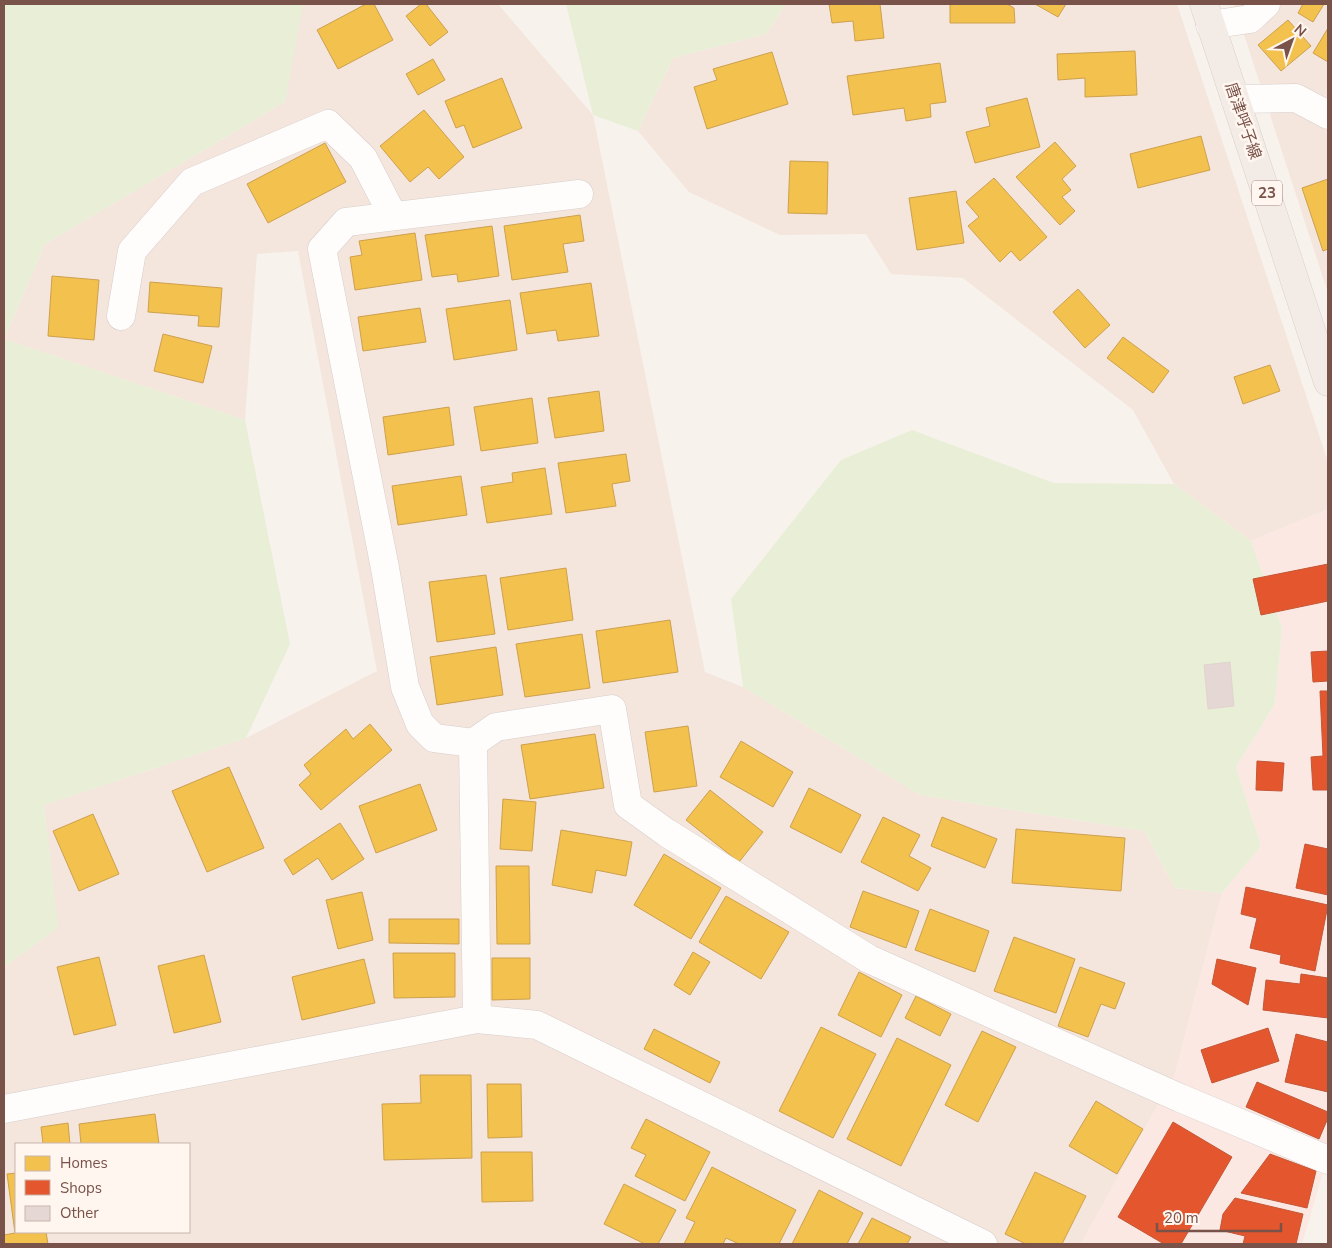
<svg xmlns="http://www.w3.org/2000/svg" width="1332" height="1248" font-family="'Nunito Sans','Noto Sans JP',sans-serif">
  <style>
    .residential { fill: #f4e6dd; fill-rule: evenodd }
    .commercial { fill: #fbe8e3 }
    .green { fill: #e9efd7 }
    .homes { fill: #f2c14e; stroke: #cea04d }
    .shops { fill: #e4572e; stroke: #c45636 }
    .building { fill: #e5d8d4; stroke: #e1d3cf }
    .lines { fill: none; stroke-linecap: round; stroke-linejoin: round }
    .minor-casing { stroke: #d7cdca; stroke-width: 29 }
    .major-casing { stroke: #daceca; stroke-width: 29 }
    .minor { stroke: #fefdfc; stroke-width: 28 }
    .major { stroke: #f3ece6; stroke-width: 28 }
    .labels { text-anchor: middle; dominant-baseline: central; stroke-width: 5; stroke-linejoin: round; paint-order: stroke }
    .shield { fill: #fff6ef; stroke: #a1837c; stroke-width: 1 }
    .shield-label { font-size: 15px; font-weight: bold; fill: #79524a }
    .street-label { font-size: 16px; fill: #79524a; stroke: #fff6ef }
  </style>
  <rect width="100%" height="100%" fill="#f8f2ed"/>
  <!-- residential -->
  <g class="residential">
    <path d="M304 4H498L593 115 705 672 743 687 920 795 1144 831 1175 888 1222 893 1175 1074 1081 1244H4V967L57 928 44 805 246 738 377 671 298 251 257 254 245 420 4 339 45 244 285 102 301 5ZM16 1144H189V1232H16Z"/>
    <polygon points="786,4 1177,4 1328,462 1328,509 1251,541 1174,484 1133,410 963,278 891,274 866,234 780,235 689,192 638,131 673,58 766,34"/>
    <polygon points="1234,4 1328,4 1328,293"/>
  </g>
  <!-- commercial -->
  <polygon class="commercial" points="1328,509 1328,1156 1302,1244 1081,1244 1175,1074 1222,893 1261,846 1236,767 1275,704 1282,628 1251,541"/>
  <!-- green -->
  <g class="green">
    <polygon points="4,4 303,4 285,102 45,244 4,339 245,420 290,644 246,738 44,805 58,928 4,967"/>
    <polygon points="566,4 786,4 766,34 673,58 638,131 593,115"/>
    <polygon points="912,430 1054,483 1174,484 1251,541 1282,628 1275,704 1236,767 1261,846 1222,893 1175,888 1144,831 920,795 743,687 731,599 841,460"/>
  </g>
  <!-- homes -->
  <g class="homes">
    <polygon points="366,4 374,4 393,40 338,69 317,30"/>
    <polygon points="421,4 426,4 448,32 430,46 406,16"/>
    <polygon points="829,4 880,4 884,38 855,41 853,21 832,23"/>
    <polygon points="950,4 1007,4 1014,8 1015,23 950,23"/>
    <polygon points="1035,4 1066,4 1058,17"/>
    <polygon points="1303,4 1324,4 1313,22 1298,13"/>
    <polygon points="1288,20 1311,46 1281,71 1258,45"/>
    <polygon points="1328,28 1328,62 1313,53"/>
    <polygon points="1135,51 1137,95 1085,97 1085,78 1058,80 1057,54"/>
    <polygon points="772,52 788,104 707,129 694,87 717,80 713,69"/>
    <polygon points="433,59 445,80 418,95 406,74"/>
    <polygon points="940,63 946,102 930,104 931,117 906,121 904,108 853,115 847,76"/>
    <polygon points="502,78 522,128 473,148 464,125 456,128 445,101"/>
    <polygon points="1027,98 1040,147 975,163 966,132 990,126 986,108"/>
    <polygon points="424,110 464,157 439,179 428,167 410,182 380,146"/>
    <polygon points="1201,136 1210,170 1138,188 1130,154"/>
    <polygon points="1055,142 1076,166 1062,179 1071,190 1062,197 1075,211 1060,225 1016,177"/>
    <polygon points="325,143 346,182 268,223 247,184"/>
    <polygon points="790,161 828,162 827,214 788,213"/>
    <polygon points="994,178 1047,237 1020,261 1011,251 1000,262 968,226 979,217 966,202"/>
    <polygon points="1328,179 1328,249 1323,251 1302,188"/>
    <polygon points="956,191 964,243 917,250 909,198"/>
    <polygon points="580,215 584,241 563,244 568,272 512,280 504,226"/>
    <polygon points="492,226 499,276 458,282 457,274 432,277 425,235"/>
    <polygon points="415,233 422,280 355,290 350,257 362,255 359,241"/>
    <polygon points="52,276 99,280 94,340 48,336"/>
    <polygon points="150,282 222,288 219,327 198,326 199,316 148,312"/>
    <polygon points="591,283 599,336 558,341 556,330 527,334 520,293"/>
    <polygon points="1078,289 1110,325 1085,348 1053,312"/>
    <polygon points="510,300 517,350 454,360 446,309"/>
    <polygon points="420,308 426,342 363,351 358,317"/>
    <polygon points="163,334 212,346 203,383 154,371"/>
    <polygon points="1123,337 1169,371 1153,393 1107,358"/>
    <polygon points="1270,365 1280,391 1243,404 1234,377"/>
    <polygon points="599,391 604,431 555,438 548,398"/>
    <polygon points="532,398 538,443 481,451 474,407"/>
    <polygon points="449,407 454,445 388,455 383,417"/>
    <polygon points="626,454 630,481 612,484 616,506 566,513 558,463"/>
    <polygon points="545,468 552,514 487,523 481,487 513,482 512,473"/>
    <polygon points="461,476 467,515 398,525 392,486"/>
    <polygon points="566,568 573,620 508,630 500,578"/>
    <polygon points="486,575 495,634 437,642 429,582"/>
    <polygon points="670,620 678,672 603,683 596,631"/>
    <polygon points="582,634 590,688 525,697 516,644"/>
    <polygon points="496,647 503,695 437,705 430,657"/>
    <polygon points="370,724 392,750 321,810 299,785 311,774 304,765 346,729 353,739"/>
    <polygon points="688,726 697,786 654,792 645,732"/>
    <polygon points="595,734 604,788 530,799 521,745"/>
    <polygon points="741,741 793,772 773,807 720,777"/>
    <polygon points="229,767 264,848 207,872 172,791"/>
    <polygon points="420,784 437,830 376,853 359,806"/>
    <polygon points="809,788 861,815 841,853 790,827"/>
    <polygon points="710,790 763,832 739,862 686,820"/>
    <polygon points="503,799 536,802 532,851 500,849"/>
    <polygon points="93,814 119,874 79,891 53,831"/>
    <polygon points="883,817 920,835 909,856 931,868 918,891 861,862"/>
    <polygon points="942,817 997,839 985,868 931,846"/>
    <polygon points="340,823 364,859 332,880 318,858 293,875 284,860"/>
    <polygon points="1016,829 1125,838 1121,891 1012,883"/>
    <polygon points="561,830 632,842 626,876 596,870 592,893 552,885"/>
    <polygon points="664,854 721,888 691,939 634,905"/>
    <polygon points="496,866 529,866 530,944 497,944"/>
    <polygon points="863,891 919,911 906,948 850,927"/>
    <polygon points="362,892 373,940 338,949 326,900"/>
    <polygon points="726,896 789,932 761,979 699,942"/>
    <polygon points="930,909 989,931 975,972 915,950"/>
    <polygon points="389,919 459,919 459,944 389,943"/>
    <polygon points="1014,937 1075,959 1056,1013 994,991"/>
    <polygon points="693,952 710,962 690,995 674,985"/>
    <polygon points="393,953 455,953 455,997 394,998"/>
    <polygon points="204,955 221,1022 174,1033 158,966"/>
    <polygon points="99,957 116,1025 74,1035 57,967"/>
    <polygon points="492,958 530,958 530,999 492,1000"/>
    <polygon points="364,959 375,1003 302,1020 292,977"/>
    <polygon points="1080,967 1125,983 1115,1009 1101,1004 1088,1037 1058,1026"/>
    <polygon points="859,972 902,995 881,1037 838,1015"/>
    <polygon points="916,996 951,1014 940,1036 905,1018"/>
    <polygon points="821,1027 876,1054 833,1138 779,1111"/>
    <polygon points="654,1029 720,1062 710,1083 644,1049"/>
    <polygon points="982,1031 1016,1047 978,1122 945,1105"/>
    <polygon points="897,1038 951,1065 901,1166 847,1139"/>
    <polygon points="420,1075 471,1075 472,1158 384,1160 382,1104 421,1103"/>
    <polygon points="487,1084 521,1084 522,1137 488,1138"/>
    <polygon points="1096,1101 1143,1129 1117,1174 1069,1146"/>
    <polygon points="155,1114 159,1144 81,1144 79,1124"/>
    <polygon points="646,1119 710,1152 685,1201 635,1176 646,1155 631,1148"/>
    <polygon points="68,1123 70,1144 43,1144 41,1127"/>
    <polygon points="481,1152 532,1152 533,1201 482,1202"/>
    <polygon points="712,1167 796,1210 779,1244 739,1244 726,1238 723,1244 684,1244 695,1222 686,1218"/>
    <polygon points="1035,1172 1086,1196 1062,1244 1026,1244 1005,1234"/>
    <polygon points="16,1173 16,1232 46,1232 48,1244 4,1244 4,1235 15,1233 7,1174"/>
    <polygon points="624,1184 676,1210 658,1244 645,1244 604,1224"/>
    <polygon points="819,1190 863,1213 847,1244 792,1244"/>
    <polygon points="872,1218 911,1237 907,1244 858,1244"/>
  </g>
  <!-- shops -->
  <g class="shops">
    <polygon points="1328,564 1328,601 1261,615 1253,579"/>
    <polygon points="1328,651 1328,681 1313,682 1311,652"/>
    <polygon points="1320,691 1328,691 1328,790 1313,790 1311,757 1323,756"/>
    <polygon points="1257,761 1284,763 1282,791 1256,790"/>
    <polygon points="1305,844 1328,849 1328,895 1296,888"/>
    <polygon points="1246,887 1328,905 1315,971 1280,963 1281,955 1250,948 1257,918 1241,914"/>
    <polygon points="1217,959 1256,968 1248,1005 1212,984"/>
    <polygon points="1301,974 1328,978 1328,1018 1263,1010 1266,980 1300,984"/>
    <polygon points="1268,1028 1279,1061 1212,1083 1201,1050"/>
    <polygon points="1296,1034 1328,1042 1328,1092 1285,1082"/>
    <polygon points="1257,1082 1328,1112 1328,1118 1319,1139 1246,1107"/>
    <polygon points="1173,1122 1232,1157 1181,1244 1164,1244 1118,1217"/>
    <polygon points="1270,1154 1316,1171 1307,1208 1241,1193"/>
    <polygon points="1235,1198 1303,1214 1296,1244 1243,1244 1245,1236 1220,1230 1223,1214"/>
  </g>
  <!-- building -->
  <polygon class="building" points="1230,662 1234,706 1208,709 1204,665"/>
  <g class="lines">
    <!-- minor casing -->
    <g class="minor-casing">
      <g id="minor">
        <polyline points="1210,25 1250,19 1266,4"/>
        <polyline points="1235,99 1296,98 1328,115"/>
        <polyline points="121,316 132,251 192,182 328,124 363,158 393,216"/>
        <polyline points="473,743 496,727 612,709 628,805 667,833 869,959 1180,1098 1328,1160"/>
        <polyline points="477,1019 473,743 434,738 420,724 405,687 385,568 322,249 346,222 579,194"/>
        <polyline points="4,1109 477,1019 537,1025 983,1244"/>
      </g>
    </g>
    <!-- major casing -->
    <g class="major-casing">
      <polyline id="major" points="1204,4 1328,382"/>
    </g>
    <!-- minor -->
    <use href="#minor" class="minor"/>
    <!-- major -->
    <use href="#major" class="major"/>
  </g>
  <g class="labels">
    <!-- shield labels -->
    <rect class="shield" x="1252" y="180.5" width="30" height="25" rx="4"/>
    <g class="shield-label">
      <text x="1267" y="193">23</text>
    </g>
    <!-- street labels -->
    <g class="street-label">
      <text transform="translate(1243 121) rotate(71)">唐津呼子線</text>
    </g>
  </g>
  <!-- border -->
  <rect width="1332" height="1248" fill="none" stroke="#79524a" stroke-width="10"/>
  <!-- legend -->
  <rect x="15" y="1143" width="175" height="90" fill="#fff6ef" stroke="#c9b4ad"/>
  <rect x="25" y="1156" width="25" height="15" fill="#f2c14e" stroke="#c9b4ad"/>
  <text x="60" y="1168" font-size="15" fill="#79524a">Homes</text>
  <rect x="25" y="1180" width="25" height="15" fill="#e4572e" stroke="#c9b4ad"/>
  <text x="60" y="1193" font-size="15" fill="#79524a">Shops</text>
  <rect x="25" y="1206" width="25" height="15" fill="#e5d8d4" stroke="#c9b4ad"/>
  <text x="60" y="1218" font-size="15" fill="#79524a">Other</text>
  <!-- north arrow -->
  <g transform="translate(1292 40) rotate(41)" stroke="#fff6ef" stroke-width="4" paint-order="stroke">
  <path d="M0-4L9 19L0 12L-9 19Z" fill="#79524a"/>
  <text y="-8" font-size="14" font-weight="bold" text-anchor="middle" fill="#79524a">N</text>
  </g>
  <!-- scale -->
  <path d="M1157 1223v8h124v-8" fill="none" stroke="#79524a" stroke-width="2.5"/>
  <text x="1164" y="1223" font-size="15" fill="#79524a" stroke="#fff6ef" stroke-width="4" paint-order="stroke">20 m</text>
</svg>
